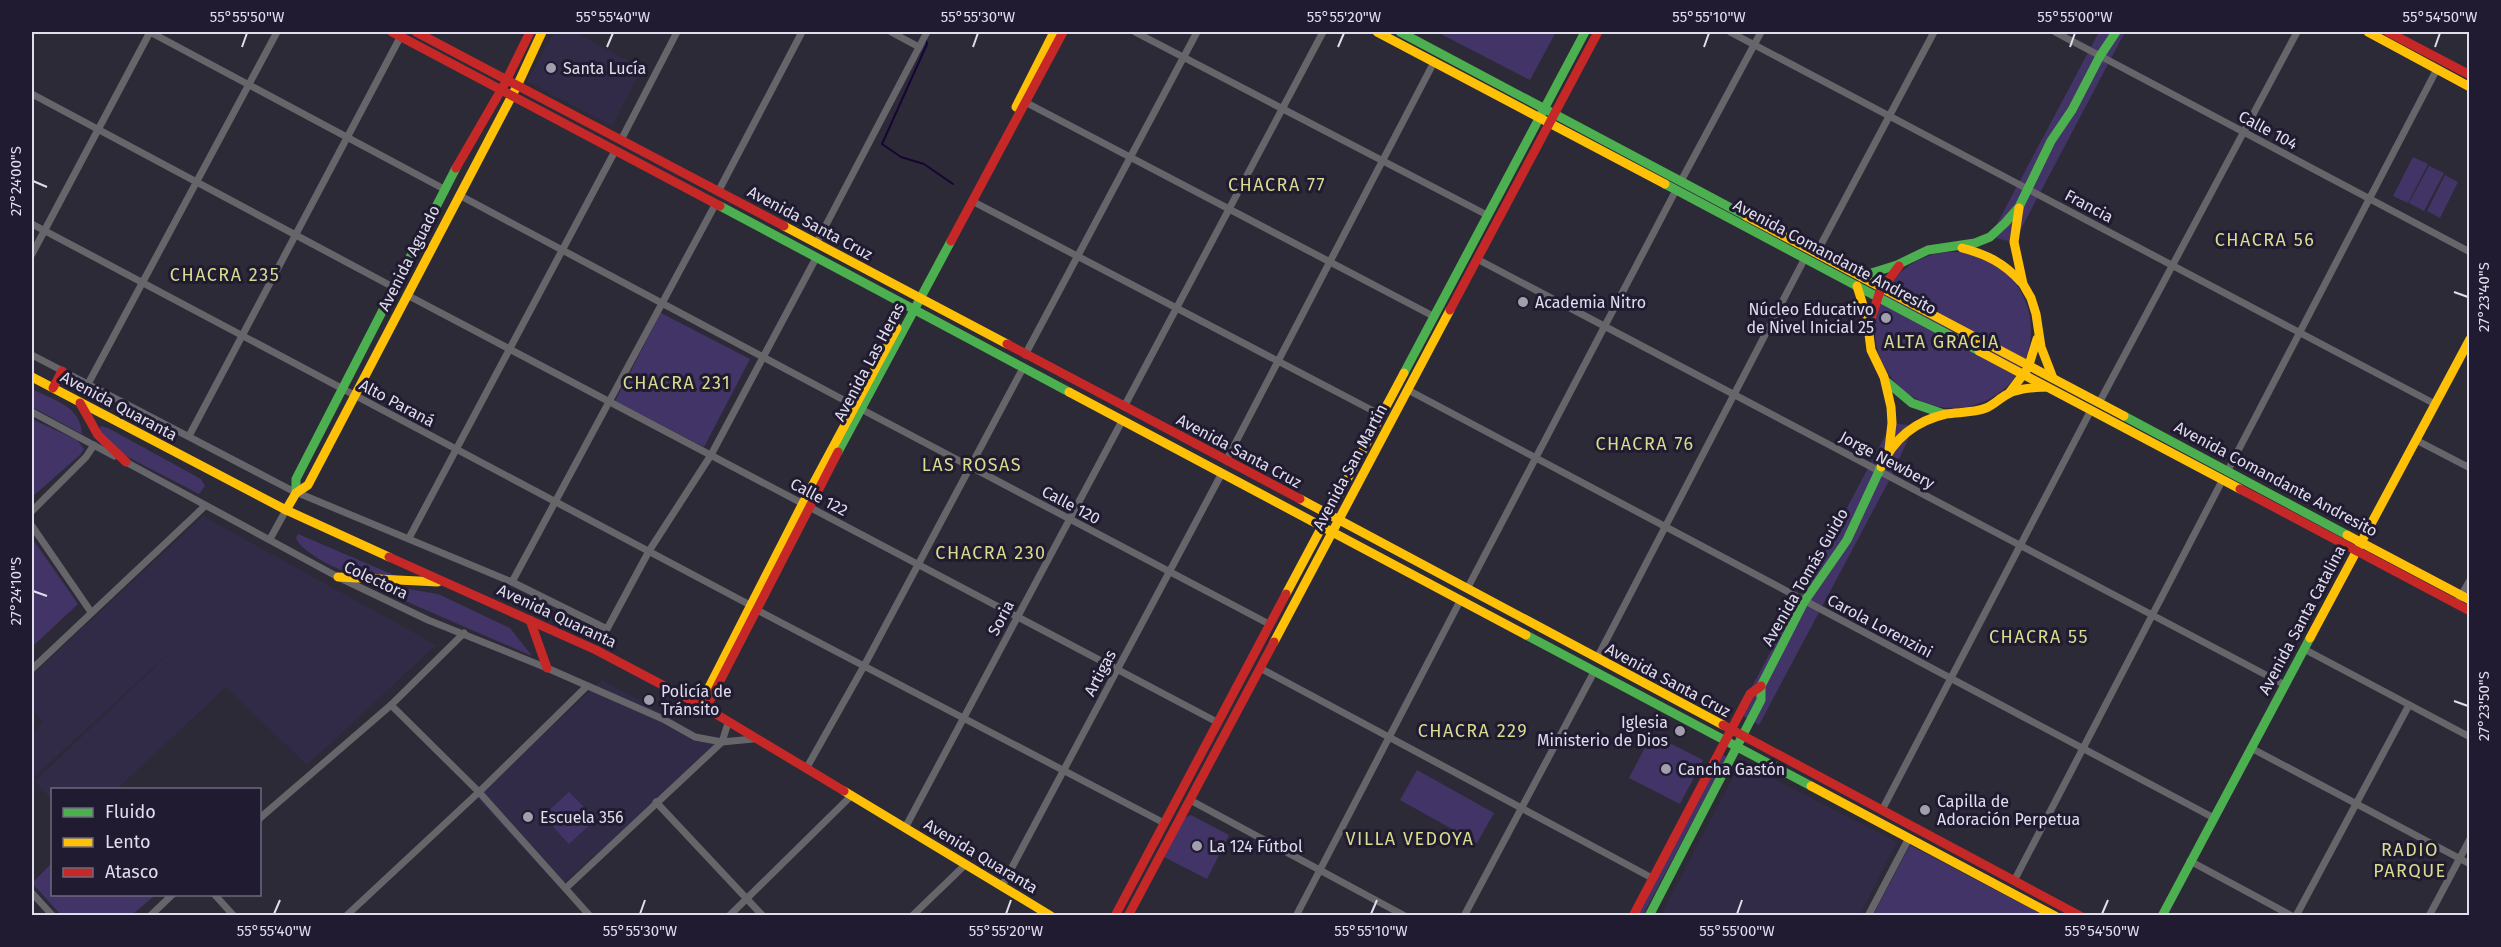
<svg xmlns="http://www.w3.org/2000/svg" width="2501" height="947" font-family="'Fira Sans',sans-serif">
  <style>
    .built { fill: #312b47 }
    .green { fill: #423466 }
    .lines { fill: none; stroke-linecap: round; stroke-linejoin: round }
    .stream { stroke: #170435; stroke-width: 2 }
    .street { stroke: #66656a; stroke-width: 7 }
    .fast { stroke: #4caf50; stroke-width: 9 }
    .slow { stroke: #ffc107; stroke-width: 9 }
    .jam { stroke: #c62828; stroke-width: 9 }
    .ticks { fill: none; stroke: #e0dded; stroke-width: 2 }
    .poi-dot { fill: #a19ead; stroke: #201b31; stroke-width: 2 }
    .labels { text-anchor: middle; dominant-baseline: central; stroke-width: 6; stroke-linejoin: round; paint-order: stroke }
    .poi-label { font-size: 16px; fill: #e0dded; stroke: #201b31; text-anchor: start }
    .street-label { font-size: 16px; fill: #e0dded; stroke: #201b31 }
    .neighbourhood-label { font-size: 18px; letter-spacing: 1.5px; fill: #d8dc8d; stroke: #201b31 }
    .neatline { fill: none; stroke: #e0dded; stroke-width: 2 }
    .ticks-label { font-size: 15px; text-anchor: middle; fill: #e0dded }
  </style>
  <rect width="100%" height="100%" fill="#2d2a37"/>
  <!-- built -->
  <g class="built">
    <polygon points="554,32 574,32 642,68 612,126 527,81"/>
    <polygon points="203,516 436,645 307,765 226,687 117,789 52,790 52,800 35,781 195,629 32,779 32,733 43,722 32,710 32,675"/>
    <polygon points="602,680 719,745 559,887 475,797"/>
    <polygon points="1741,762 1897,842 1860,915 1661,915"/>
  </g>
  <!-- green -->
  <g class="green">
    <polygon points="1437,32 1556,32 1530,80"/>
    <polygon points="2099,32 2125,32 2014,242 1990,237"/>
    <polygon points="2413,157 2428,164 2408,203 2393,196"/>
    <polygon points="2429,166 2444,173 2424,211 2409,203"/>
    <polygon points="2445,175 2458,182 2440,218 2427,211"/>
    <circle cx="1953" cy="330" r="78"/>
    <polygon points="661,313 750,359 704,447 615,401"/>
    <path d="M32 389C53 400 81 406 82 434L32 407Z"/>
    <polygon points="32,419 77,440 84,449 81,454 32,497"/>
    <polygon points="1892,423 1914,426 1891,477 1759,725 1738,713"/>
    <polygon points="101,426 108,428 201,479 205,486 199,494 124,455 99,430"/>
    <path d="M298 534 396 576C381 575 366 576 352 573 338 571 300 551 296 538Z"/>
    <polygon points="32,538 78,604 32,647"/>
    <polygon points="379,584 438,594 510,628 532,656 389,594 378,588"/>
    <polygon points="1652,734 1703,760 1680,804 1629,778"/>
    <polygon points="1721,754 1727,757 1643,915 1636,916"/>
    <polygon points="1417,770 1494,813 1477,843 1400,800"/>
    <polygon points="569,792 596,819 569,844 543,816"/>
    <polygon points="1191,815 1229,835 1207,879 1164,857 1184,818"/>
    <polygon points="1910,845 2043,915 1873,915"/>
    <polygon points="52,863 52,894 155,895 132,915 61,915 32,883"/>
  </g>
  <g class="lines">
    <!-- stream -->
    <polyline class="stream" points="926,40 927,44 882,144 901,157 924,164 953,184"/>
    <!-- street -->
    <g class="street">
      <polyline points="150,32 444,189"/>
      <polyline points="891,32 919,47"/>
      <polyline points="1135,32 1487,215"/>
      <polyline points="1730,32 2435,404"/>
      <polyline points="2055,32 2470,252"/>
      <polyline points="32,94 393,287"/>
      <polyline points="1025,102 1433,316"/>
      <polyline points="621,140 677,32"/>
      <polyline points="1681,181 1761,32"/>
      <polyline points="718,192 802,32"/>
      <polyline points="459,195 855,406"/>
      <polyline points="972,201 1381,415"/>
      <polyline points="32,224 750,605"/>
      <polyline points="816,244 927,32"/>
      <polyline points="1817,252 1934,32"/>
      <polyline points="32,254 150,32"/>
      <polyline points="1477,259 2285,685"/>
      <polyline points="407,295 1217,722"/>
      <polyline points="32,355 291,490 512,582 607,629 649,551 711,455 816,258"/>
      <polyline points="1025,355 1197,32"/>
      <polyline points="88,384 277,32"/>
      <polyline points="1408,390 2214,818"/>
      <polyline points="2099,403 2297,32"/>
      <polyline points="1124,407 1323,32"/>
      <polyline points="861,409 1269,624"/>
      <polyline points="32,412 114,456"/>
      <polyline points="189,436 403,32"/>
      <polyline points="2416,440 2470,468"/>
      <polyline points="124,461 338,577 428,620 547,668 663,719 695,737 722,742 753,739"/>
      <polyline points="1226,461 1434,62"/>
      <polyline points="2228,470 2437,69"/>
      <polyline points="32,511 86,457 94,445"/>
      <polyline points="32,526 91,612"/>
      <polyline points="409,538 615,151"/>
      <polyline points="270,539 286,510"/>
      <polyline points="512,582 715,205"/>
      <polyline points="1467,589 1676,190"/>
      <polyline points="2459,599 2470,580"/>
      <polyline points="757,610 1164,823"/>
      <polyline points="2304,649 2470,737"/>
      <polyline points="1597,658 1805,258"/>
      <polyline points="1260,668 1652,878"/>
      <polyline points="32,669 205,506"/>
      <polyline points="391,705 479,792 590,916"/>
      <polyline points="2251,748 2470,864"/>
      <polyline points="806,769 864,666 1023,368"/>
      <polyline points="1190,800 1405,916"/>
      <polyline points="656,802 763,916"/>
      <polyline points="1882,810 2091,410"/>
      <polyline points="260,818 391,705 464,633"/>
      <polyline points="905,828 1122,421"/>
      <polyline points="2190,861 2292,916"/>
      <polyline points="2014,881 2222,481"/>
      <polyline points="1002,886 1222,473"/>
      <polyline points="566,888 722,742 728,723"/>
      <polyline points="32,893 53,916"/>
      <polyline points="214,894 234,916"/>
      <polyline points="150,916 173,894"/>
      <polyline points="346,916 479,792 586,687"/>
      <polyline points="729,916 851,796"/>
      <polyline points="912,916 966,864"/>
      <polyline points="1296,916 1460,601"/>
      <polyline points="1464,916 1594,672"/>
      <polyline points="1868,916 1909,838"/>
      <polyline points="2296,916 2409,705"/>
      <polyline points="2429,916 2470,839"/>
    </g>
    <!-- fast -->
    <g class="fast">
      <polyline points="1400,32 1746,216"/>
      <polyline points="1665,184 1979,351"/>
      <polyline points="720,206 1069,392"/>
      <polyline points="1862,276 1897,265 1928,250 1975,243 1990,237 2005,223 2019,207 2051,141 2072,110 2100,56 2116,32"/>
      <polyline points="1404,373 1585,32"/>
      <polyline points="1887,382 1912,403 1944,414"/>
      <polyline points="2124,416 2347,535"/>
      <polyline points="838,452 951,241"/>
      <polyline points="296,493 296,479 456,168"/>
      <polyline points="1526,635 1811,786"/>
      <polyline points="1649,916 1761,700 1761,686 1804,602 1847,540 1881,467"/>
      <polyline points="2162,916 2310,638"/>
    </g>
    <!-- slow -->
    <g class="slow">
      <polyline points="1377,32 1665,184"/>
      <polyline points="2368,32 2470,87"/>
      <polyline points="1016,107 1054,32"/>
      <polyline points="2019,208 2014,242 2023,284 2031,298 2036,314 2041,347 2053,378"/>
      <polyline points="1746,216 2124,416"/>
      <polyline points="784,226 1007,344"/>
      <path d="M1962 248C1986 254 2004 263 2021 282"/>
      <polyline points="1857,286 1867,318 1871,350 1884,377 1891,407 1892,423 1889,449"/>
      <polyline points="1979,351 2240,489"/>
      <polyline points="32,377 286,510 389,557"/>
      <polyline points="1069,392 1526,635"/>
      <polyline points="2010,392 2028,368 2037,339"/>
      <path d="M1881 467C1893 440 1915 421 1946 414 1959 412 1973 413 1986 408 1993 405 1999 399 2006 395 2018 388 2032 388 2046 387"/>
      <polyline points="1300,499 1723,725"/>
      <polyline points="286,510 296,493 308,485 517,86 542,32"/>
      <polyline points="2347,535 2470,600"/>
      <polyline points="338,577 438,582"/>
      <polyline points="1286,594 1404,373"/>
      <polyline points="2310,638 2470,339"/>
      <polyline points="1274,642 1450,310"/>
      <polyline points="700,705 803,503 897,328"/>
      <polyline points="1811,786 2055,916"/>
      <polyline points="844,791 1051,916"/>
    </g>
    <!-- jam -->
    <g class="jam">
      <polyline points="392,32 720,206"/>
      <polyline points="416,32 784,226"/>
      <polyline points="2388,32 2470,75"/>
      <polyline points="456,168 504,85 530,32"/>
      <polyline points="951,241 1063,32"/>
      <polyline points="1450,310 1598,32"/>
      <polyline points="1870,322 1880,291 1899,266"/>
      <polyline points="1007,344 1300,499"/>
      <polyline points="53,388 62,371"/>
      <polyline points="80,403 98,435 126,462"/>
      <polyline points="2240,489 2470,611"/>
      <polyline points="389,557 596,650 706,708 844,791"/>
      <polyline points="530,620 547,668"/>
      <polyline points="706,708 838,452"/>
      <polyline points="1723,725 2080,916"/>
      <polyline points="1115,916 1286,594"/>
      <polyline points="1128,916 1274,642"/>
      <polyline points="1633,916 1750,694 1761,686"/>
    </g>
  </g>
  <!-- ticks -->
  <path class="ticks" d="M242 47 247 33M607 47 613 33M973 47 978 33M1338 47 1344 33M1704 47 1709 33M2070 47 2075 33M2435 47 2440 33M33 181 47 187M2454 292 2468 297M33 591 47 596M2454 701 2468 706M274 914 280 900M640 914 645 900M1006 914 1011 900M1371 914 1377 900M1737 914 1742 900M2102 914 2108 900"/>
  <!-- markers -->
  <g class="poi-dot">
    <circle cx="551" cy="68" r="6"/>
    <circle cx="1523" cy="302" r="6"/>
    <circle cx="1886" cy="318" r="6"/>
    <circle cx="649" cy="700" r="6"/>
    <circle cx="1680" cy="731" r="6"/>
    <circle cx="1666" cy="769" r="6"/>
    <circle cx="1925" cy="810" r="6"/>
    <circle cx="528" cy="817" r="6"/>
    <circle cx="1197" cy="846" r="6"/>
  </g>
  <g class="labels">
    <!-- poi labels -->
    <g class="poi-label">
      <text x="563" y="68">Santa Lucía</text>
      <text x="1535" y="302">Academia Nitro</text>
      <text x="1874" y="309" text-anchor="end">Núcleo Educativo<tspan x="1874" dy="18">de Nivel Inicial 25</tspan></text>
      <text x="661" y="691">Policía de<tspan x="661" dy="18">Tránsito</tspan></text>
      <text x="1668" y="722" text-anchor="end">Iglesia<tspan x="1668" dy="18">Ministerio de Dios</tspan></text>
      <text x="1678" y="769">Cancha Gastón</text>
      <text x="1937" y="801">Capilla de<tspan x="1937" dy="18">Adoración Perpetua</tspan></text>
      <text x="540" y="817">Escuela 356</text>
      <text x="1209" y="846">La 124 Fútbol</text>
    </g>
    <!-- street labels -->
    <g class="street-label">
      <text transform="translate(2268 130) rotate(28)">Calle 104</text>
      <text transform="translate(2089 206) rotate(28)">Francia</text>
      <text transform="translate(810 223) rotate(28)">Avenida Santa Cruz</text>
      <text transform="translate(1835 257) rotate(28)">Avenida Comandante Andresito</text>
      <text transform="translate(409 258) rotate(-63)">Avenida Aguado</text>
      <text transform="translate(869 362) rotate(-62)">Avenida Las Heras</text>
      <text transform="translate(397 403) rotate(28)">Alto Paraná</text>
      <text transform="translate(119 406) rotate(28)">Avenida Quaranta</text>
      <text transform="translate(1239 451) rotate(28)">Avenida Santa Cruz</text>
      <text transform="translate(1887 460) rotate(28)">Jorge Newbery</text>
      <text transform="translate(1350 467) rotate(-62)">Avenida San Martín</text>
      <text transform="translate(2276 479) rotate(28)">Avenida Comandante Andresito</text>
      <text transform="translate(819 497) rotate(28)">Calle 122</text>
      <text transform="translate(1071 505) rotate(28)">Calle 120</text>
      <text transform="translate(1805 577) rotate(-60)">Avenida Tomás Guido</text>
      <text transform="translate(376 580) rotate(25)">Colectora</text>
      <text transform="translate(557 616) rotate(25)">Avenida Quaranta</text>
      <text transform="translate(1001 618) rotate(-62)">Soria</text>
      <text transform="translate(2302 620) rotate(-62)">Avenida Santa Catalina</text>
      <text transform="translate(1880 626) rotate(28)">Carola Lorenzini</text>
      <text transform="translate(1100 673) rotate(-62)">Artigas</text>
      <text transform="translate(1668 680) rotate(28)">Avenida Santa Cruz</text>
      <text transform="translate(981 856) rotate(31)">Avenida Quaranta</text>
    </g>
    <!-- neighbourhood labels -->
    <g class="neighbourhood-label">
      <text x="1277" y="185">CHACRA 77</text>
      <text x="2265" y="240">CHACRA 56</text>
      <text x="225" y="275">CHACRA 235</text>
      <text x="1942" y="342">ALTA GRACIA</text>
      <text x="677" y="383">CHACRA 231</text>
      <text x="1645" y="444">CHACRA 76</text>
      <text x="972" y="465">LAS ROSAS</text>
      <text x="991" y="553">CHACRA 230</text>
      <text x="2039" y="637">CHACRA 55</text>
      <text x="1473" y="731">CHACRA 229</text>
      <text x="1410" y="839">VILLA VEDOYA</text>
      <text x="2410" y="850">RADIO<tspan x="2410" dy="21">PARQUE</tspan></text>
    </g>
  </g>
  <!-- border -->
  <rect width="2501" height="947" fill="none" stroke="#201b31" stroke-width="66"/>
  <!-- legend -->
  <rect x="51" y="788" width="210" height="108" fill="#201b31" stroke="#6d697c" stroke-width="1.5"/>
  <rect x="63" y="808" width="30" height="9" fill="#4caf50" stroke="#6d697c" stroke-width="1.5"/>
  <text x="105" y="818" font-size="18" fill="#e0dded">Fluido</text>
  <rect x="63" y="838" width="30" height="9" fill="#ffc107" stroke="#6d697c" stroke-width="1.5"/>
  <text x="105" y="848" font-size="18" fill="#e0dded">Lento</text>
  <rect x="63" y="868" width="30" height="9" fill="#c62828" stroke="#6d697c" stroke-width="1.5"/>
  <text x="105" y="878" font-size="18" fill="#e0dded">Atasco</text>
  <rect x="33" y="33" width="2435" height="881" class="neatline"/>
  <g class="ticks-label">
    <text x="247" y="22">55°55'50"W</text>
    <text x="613" y="22">55°55'40"W</text>
    <text x="978" y="22">55°55'30"W</text>
    <text x="1344" y="22">55°55'20"W</text>
    <text x="1709" y="22">55°55'10"W</text>
    <text x="2075" y="22">55°55'00"W</text>
    <text x="2440" y="22">55°54'50"W</text>
    <text transform="translate(16 181) rotate(-90)" y="5">27°24'00"S</text>
    <text transform="translate(2484 297) rotate(-90)" y="5">27°23'40"S</text>
    <text transform="translate(16 591) rotate(-90)" y="5">27°24'10"S</text>
    <text transform="translate(2484 706) rotate(-90)" y="5">27°23'50"S</text>
    <text x="274" y="936">55°55'40"W</text>
    <text x="640" y="936">55°55'30"W</text>
    <text x="1006" y="936">55°55'20"W</text>
    <text x="1371" y="936">55°55'10"W</text>
    <text x="1737" y="936">55°55'00"W</text>
    <text x="2102" y="936">55°54'50"W</text>
  </g>
</svg>
